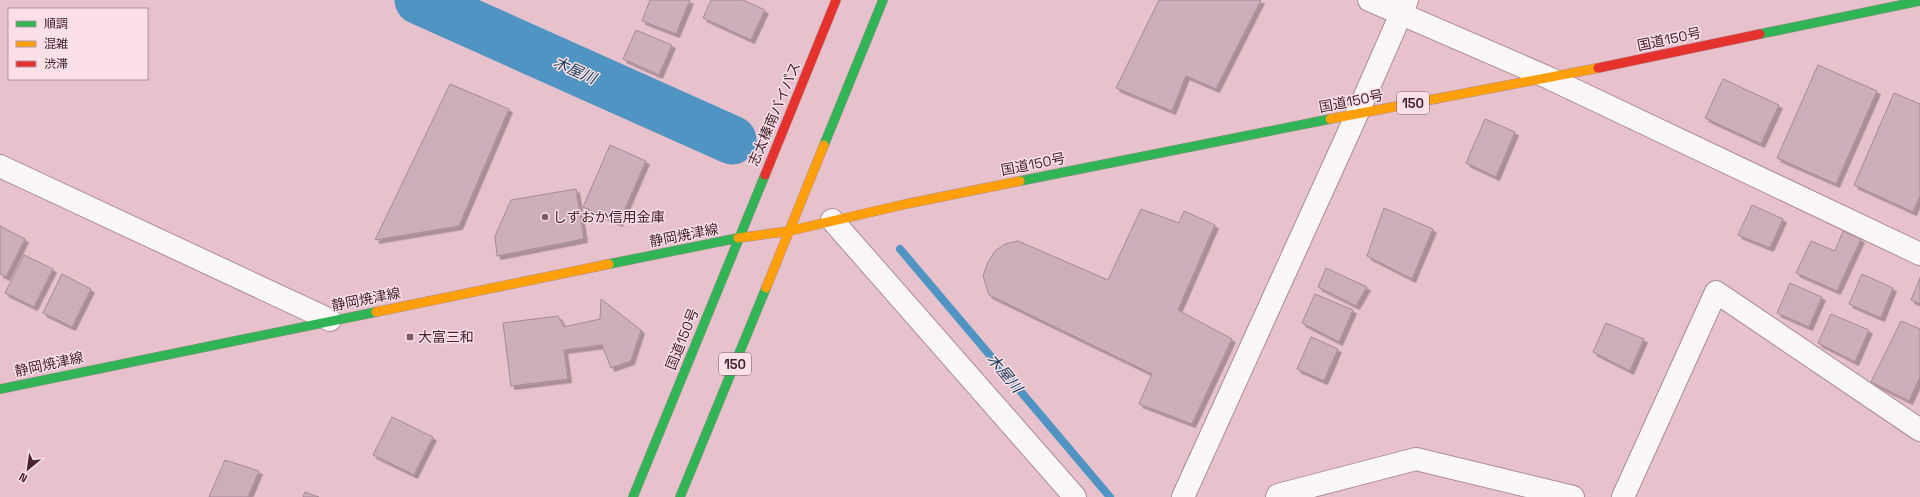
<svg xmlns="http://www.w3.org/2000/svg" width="1920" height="497" font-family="'Space Grotesk','Noto Sans JP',sans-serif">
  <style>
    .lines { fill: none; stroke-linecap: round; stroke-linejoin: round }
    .stream { stroke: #4f94c3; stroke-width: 8 }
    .river { stroke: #4f94c3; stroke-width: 49 }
    .building { fill: #cdaebb; stroke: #a78996; filter: url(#shadow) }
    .street-casing { stroke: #ad8d96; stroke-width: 24 }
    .fast-casing { stroke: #ad8d96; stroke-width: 10 }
    .slow-casing { stroke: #ad8d96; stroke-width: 10 }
    .jam-casing { stroke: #ad8d96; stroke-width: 10 }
    .street { stroke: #fbf6f7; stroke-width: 22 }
    .fast { stroke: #30b455; stroke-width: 9 }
    .slow { stroke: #ff9f0a; stroke-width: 9 }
    .jam { stroke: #e5322d; stroke-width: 9 }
    .poi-dot { fill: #7d5a64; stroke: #fce0e7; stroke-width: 1.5 }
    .labels { text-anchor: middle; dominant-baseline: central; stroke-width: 3; stroke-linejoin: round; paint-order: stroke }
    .shield { fill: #fce0e7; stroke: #7b5c65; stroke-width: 1 }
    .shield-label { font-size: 13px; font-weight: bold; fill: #44232d }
    .street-label { font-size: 14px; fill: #44232d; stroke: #fce0e7 }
    .poi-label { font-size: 14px; fill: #44232d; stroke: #fce0e7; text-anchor: start }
    .water-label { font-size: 15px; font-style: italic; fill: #143c57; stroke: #fce0e7 }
  </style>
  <defs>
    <filter id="shadow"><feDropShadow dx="3.5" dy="3.5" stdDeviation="0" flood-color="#0004"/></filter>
  </defs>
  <rect width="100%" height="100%" fill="#e7c1cb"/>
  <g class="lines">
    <!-- stream -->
    <polyline class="stream" points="900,249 1110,497"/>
    <!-- river -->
    <polyline class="river" points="419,0 732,140"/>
  </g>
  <!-- building -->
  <g class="building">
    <polygon points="650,0 690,0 676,34 642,21"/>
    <polygon points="711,0 743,0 765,10 751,40 703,18"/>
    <polygon points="1159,0 1261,0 1216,89 1186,76 1172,111 1116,88"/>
    <polygon points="636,30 672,45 659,75 623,59"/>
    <polygon points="1818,65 1877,91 1836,184 1777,158"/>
    <polygon points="1723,79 1779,105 1761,144 1705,118"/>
    <polygon points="450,84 509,109 459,226 375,240"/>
    <polygon points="1894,93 1920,104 1920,196 1913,212 1854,185"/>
    <polygon points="1485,119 1515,132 1496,177 1466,163"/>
    <polygon points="610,145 646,161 619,223 583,207"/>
    <polygon points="576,189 584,239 497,256 495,236 511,200"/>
    <polygon points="1752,205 1783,219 1770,248 1738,235"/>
    <polygon points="1384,208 1433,229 1412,279 1367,256"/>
    <polygon points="1141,209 1179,223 1184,211 1215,225 1178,310 1232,339 1192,424 1139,404 1152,374 989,295 983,276 988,262 995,251 1005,244 1018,241 1108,280"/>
    <polygon points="0,226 25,239 6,277 0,274"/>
    <polygon points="1843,231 1861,239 1837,291 1796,273 1811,241 1835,251"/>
    <polygon points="24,255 53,269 34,307 5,293"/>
    <polygon points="1326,268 1367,287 1356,306 1318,287"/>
    <polygon points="62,274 91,289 72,327 43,313"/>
    <polygon points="1862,274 1893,288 1881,318 1849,304"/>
    <polygon points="1920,278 1920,304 1911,300"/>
    <polygon points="1790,283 1822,297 1809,327 1777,313"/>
    <polygon points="1315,294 1353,310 1339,342 1302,323"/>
    <polygon points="601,299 641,330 631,361 611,368 602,345 564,350 568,379 511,386 503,323 558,316 564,327 600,319"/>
    <polygon points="1831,314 1869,330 1855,362 1818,343"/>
    <polygon points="1901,321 1920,329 1920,377 1909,401 1871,382"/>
    <polygon points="1606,323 1644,339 1630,371 1593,352"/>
    <polygon points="1311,337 1338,349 1324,381 1297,369"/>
    <polygon points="392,417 433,437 414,475 373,455"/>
    <polygon points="225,460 259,471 248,497 209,497"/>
    <polygon points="305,492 319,497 303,497"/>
  </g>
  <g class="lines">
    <!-- street casing -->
    <g class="street-casing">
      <g id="street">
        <polyline points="1369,0 1549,78 1920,254"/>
        <polyline points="0,166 330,320"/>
        <polyline points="832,220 1075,497"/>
        <polyline points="1183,497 1357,114 1407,0"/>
        <polyline points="1277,497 1278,495 1416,459 1573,497"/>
        <polyline points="1623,497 1716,292 1920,430"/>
      </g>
    </g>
    <!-- fast casing -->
    <g class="fast-casing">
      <g id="fast">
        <polyline points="1760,34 1920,1"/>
        <polyline points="824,145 883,0"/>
        <polyline points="1020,181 1330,119"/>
        <polyline points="609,264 738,238"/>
        <polyline points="0,389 376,312"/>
        <polyline points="633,497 765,175"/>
        <polyline points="680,497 766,288"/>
      </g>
    </g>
    <!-- slow casing -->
    <g class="slow-casing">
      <g id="slow">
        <polyline points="1330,119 1598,68"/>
        <polyline points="738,238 789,231 906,204 1020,181"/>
        <polyline points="766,288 824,145"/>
        <polyline points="376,312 609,264"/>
      </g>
    </g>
    <!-- jam casing -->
    <g class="jam-casing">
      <g id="jam">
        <polyline points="1598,68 1760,34"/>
        <polyline points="765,175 836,0"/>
      </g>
    </g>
    <!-- street -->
    <use href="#street" class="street"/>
    <!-- fast -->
    <use href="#fast" class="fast"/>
    <!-- slow -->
    <use href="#slow" class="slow"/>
    <!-- jam -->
    <use href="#jam" class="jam"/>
  </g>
  <!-- markers -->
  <g class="poi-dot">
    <circle cx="545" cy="217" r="4"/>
    <rect x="406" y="333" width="8" height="8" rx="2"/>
  </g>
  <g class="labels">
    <!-- shield labels -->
    <g class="shield">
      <rect x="1397" y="92" width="32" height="22" rx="3"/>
      <rect x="719" y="353" width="32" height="22" rx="3"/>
    </g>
    <g class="shield-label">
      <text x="1413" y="103">150</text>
      <text x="735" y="364">150</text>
    </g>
    <!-- street labels -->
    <g class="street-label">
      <text transform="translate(1669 39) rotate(-12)">国道150号</text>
      <text transform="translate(1351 101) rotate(-11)">国道150号</text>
      <text transform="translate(774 114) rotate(-67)">志太榛南バイパス</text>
      <text transform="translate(1033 164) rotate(-11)">国道150号</text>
      <text transform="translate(684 235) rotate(-11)">静岡焼津線</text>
      <text transform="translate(366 299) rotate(-11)">静岡焼津線</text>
      <text transform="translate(682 339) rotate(-68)">国道150号</text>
      <text transform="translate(49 364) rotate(-12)">静岡焼津線</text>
    </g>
    <!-- poi labels -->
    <g class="poi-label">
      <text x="553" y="217">しずおか信用金庫</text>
      <text x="418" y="337">大富三和</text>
    </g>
    <!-- water labels -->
    <g class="water-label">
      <text transform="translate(575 70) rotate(24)">木屋川</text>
      <text transform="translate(1005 373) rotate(50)">木屋川</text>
    </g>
  </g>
  <!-- legend -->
  <rect x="8" y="8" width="140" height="72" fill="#fce0e7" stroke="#b2949d"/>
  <rect x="16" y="21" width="20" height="6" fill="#30b455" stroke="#b2949d"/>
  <text x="44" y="28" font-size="12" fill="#44232d">順調</text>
  <rect x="16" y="41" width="20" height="6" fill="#ff9f0a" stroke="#b2949d"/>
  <text x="44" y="48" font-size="12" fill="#44232d">混雑</text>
  <rect x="16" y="61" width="20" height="6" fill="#e5322d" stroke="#b2949d"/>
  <text x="44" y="68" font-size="12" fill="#44232d">渋滞</text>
  <!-- north arrow -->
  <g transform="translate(28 469) rotate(209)" stroke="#fce0e7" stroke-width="3" paint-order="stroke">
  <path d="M0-3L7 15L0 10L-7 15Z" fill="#44232d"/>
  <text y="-6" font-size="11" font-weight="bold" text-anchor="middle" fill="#44232d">N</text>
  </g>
</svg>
